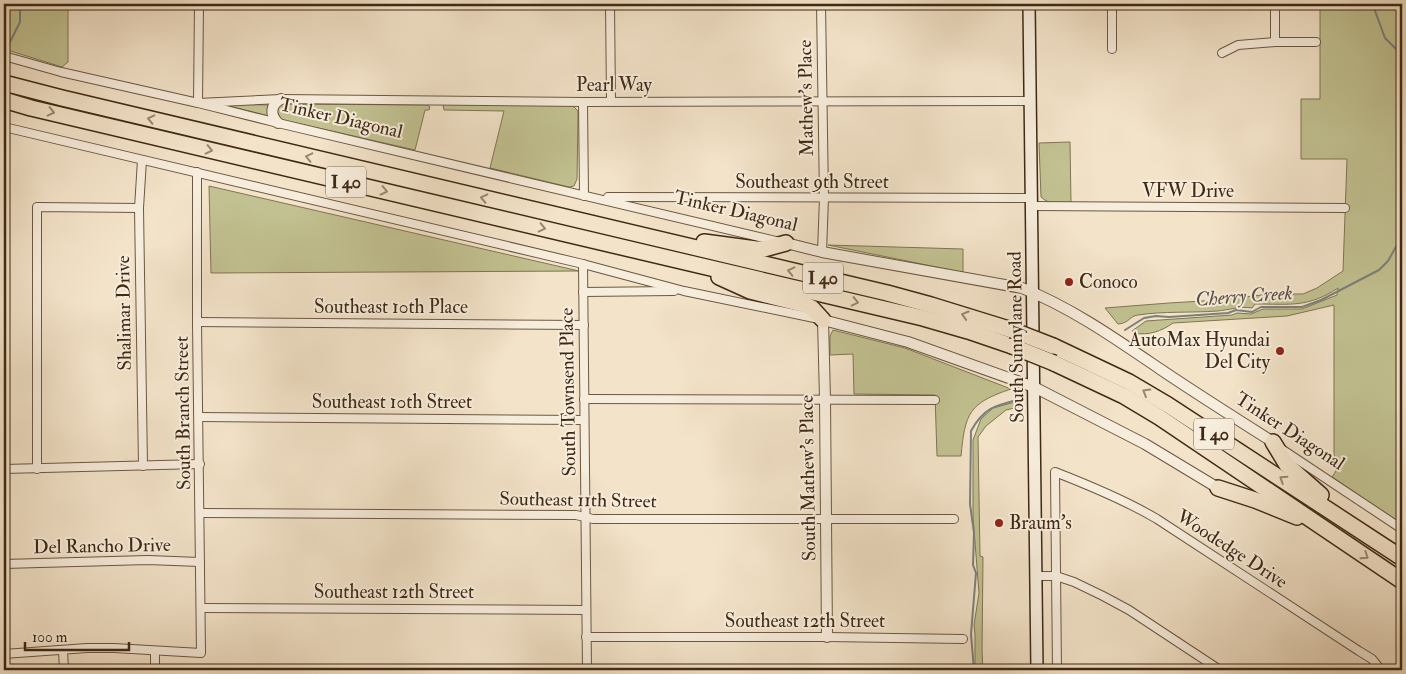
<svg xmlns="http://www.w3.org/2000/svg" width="1406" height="674" font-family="'IM FELL Double Pica',serif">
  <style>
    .green { fill: #c2c191; stroke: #807553 }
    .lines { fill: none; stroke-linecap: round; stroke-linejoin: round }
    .stream { stroke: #7a817d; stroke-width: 2 }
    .minor-casing { stroke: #6c5842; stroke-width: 10 }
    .tertiary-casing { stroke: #6c5842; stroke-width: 12 }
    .secondary-casing { stroke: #3f2915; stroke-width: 14 }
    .motorway-casing { stroke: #3f2915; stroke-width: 18 }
    .minor { stroke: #f7eddc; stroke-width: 8 }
    .tertiary { stroke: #f7eddc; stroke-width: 10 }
    .secondary { stroke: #f7eddc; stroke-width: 11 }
    .motorway { stroke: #f3e3c9; stroke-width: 15 }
    .motorway-bridge-casing { stroke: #3f2915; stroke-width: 18; stroke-linecap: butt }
    .motorway-bridge { stroke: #f3e3c9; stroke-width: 15 }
    .oneway { stroke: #99866f }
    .poi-dot { fill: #8f2418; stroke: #f7eddc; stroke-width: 2 }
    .labels { text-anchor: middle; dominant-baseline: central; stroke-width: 4; stroke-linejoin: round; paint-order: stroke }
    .shield { fill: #f7eddc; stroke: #766451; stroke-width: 1 }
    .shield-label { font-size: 18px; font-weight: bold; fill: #3f2915 }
    .street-label { font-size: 19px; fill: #3f2915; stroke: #f7eddc }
    .poi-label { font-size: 19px; fill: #3f2915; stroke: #f7eddc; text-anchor: start }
    .water-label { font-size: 20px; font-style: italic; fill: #584e40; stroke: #f7eddc }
  </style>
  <rect width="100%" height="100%" fill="#f3e3c9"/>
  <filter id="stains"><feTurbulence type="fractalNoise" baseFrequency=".004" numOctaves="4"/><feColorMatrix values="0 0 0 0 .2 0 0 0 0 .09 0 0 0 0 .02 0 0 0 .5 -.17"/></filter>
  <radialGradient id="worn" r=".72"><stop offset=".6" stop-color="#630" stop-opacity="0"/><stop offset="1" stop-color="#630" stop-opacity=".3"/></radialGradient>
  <!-- green -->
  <g class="green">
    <polygon points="5,4 68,4 68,62 62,67 4,49 4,6"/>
    <path d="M1320 4H1402V524L1332 477 1336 471 1334 453V305L1287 316 1173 323C1162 331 1148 336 1134 333L1132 331 1146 321 1232 315 1237 313 1251 314 1263 309H1302L1337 295 1338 288C1308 308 1289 304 1255 304L1252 308C1240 306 1229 310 1217 311 1191 313 1164 311 1138 315 1129 316 1130 323 1118 324L1105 308 1169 303 1219 300 1270 294H1303L1317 288 1343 271 1347 159H1301V99H1320Z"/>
    <polygon points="221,104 269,105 268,116"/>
    <polygon points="282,104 427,105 430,107 429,110 425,110 415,150 279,119 277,108"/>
    <polygon points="446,104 572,105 578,111 578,115 577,179 574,186 569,187 490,168 504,111 444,110 443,105"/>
    <path d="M1070 142 1071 203C1060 203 1049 205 1041 197L1039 143Z"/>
    <polygon points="209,186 579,271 211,273"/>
    <polygon points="828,245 963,249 963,272 961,272"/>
    <path d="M833 330 905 348 1011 389C969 403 965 413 961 456H937L935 395 854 394 853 354 830 355V336Z"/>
    <polygon points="1015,402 1016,406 1019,407 1006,410 986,426 978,437 980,556 983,557 982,651 983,670 975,670 975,634 974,625 979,593 973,517 973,440 981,419 993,408"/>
  </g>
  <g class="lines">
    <!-- stream -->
    <g class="stream">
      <polyline points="1375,4 1374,8 1385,38 1402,55"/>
      <polyline points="7,48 20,22 20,4"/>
      <polyline points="1125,330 1144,318 1156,316 1169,317 1228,313 1236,310 1252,312 1261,307 1302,307 1321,300 1379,270 1388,261 1402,236"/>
      <path d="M974 670 971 634 976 573 973 565 974 533 970 504 971 431C984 407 997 405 1021 399"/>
    </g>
    <!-- minor casing -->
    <g class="minor-casing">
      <g id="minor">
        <polyline points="199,4 198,103 281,99 583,102 1030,101"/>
        <polyline points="610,4 611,101"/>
        <polyline points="821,4 824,198 822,252"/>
        <polyline points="1275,4 1275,42"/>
        <polyline points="1112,49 1112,4"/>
        <polyline points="1222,53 1238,45 1275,42 1316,42"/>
        <polyline points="4,56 61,72 198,103 278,123 780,242"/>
        <polyline points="583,102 584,196"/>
        <polyline points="4,127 583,264 684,291 819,319"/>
        <polyline points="142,160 139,208 143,466"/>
        <polyline points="608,197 1032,198"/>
        <polyline points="1032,206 1345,208"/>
        <polyline points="583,264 587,670"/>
        <polyline points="583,292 674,291"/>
        <polyline points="197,322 584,325"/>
        <polyline points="584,399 935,400"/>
        <polyline points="199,417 584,420"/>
        <polyline points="1280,448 1402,529"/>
        <polyline points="4,469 200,464"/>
        <polyline points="37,469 37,207 139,208"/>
        <polyline points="201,513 576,515 593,519 954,519"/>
        <polyline points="4,564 148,560 200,562"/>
        <polyline points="1036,576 1056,576 1074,582 1103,596 1129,610 1220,670"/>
        <polyline points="201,608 586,610"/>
        <polyline points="586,637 827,637 963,639"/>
        <polyline points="63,650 64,670"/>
        <polyline points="4,654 87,648 114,648 201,653 197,322 197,172"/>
        <polyline points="155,670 155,651"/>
        <path d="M1057 670 1055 472C1091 486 1125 500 1157 519L1359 651 1372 659 1381 670"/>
      </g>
    </g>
    <!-- tertiary casing -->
    <g class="tertiary-casing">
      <g id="tertiary">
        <path d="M278 123C270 115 270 105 281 99"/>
        <path d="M786 243 822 252 1022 288C1072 308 1116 339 1160 369 1197 394 1235 418 1273 442"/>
        <polyline points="827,637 825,399 823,320 908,342 1034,387 1145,444 1218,488"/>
      </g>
    </g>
    <!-- secondary casing -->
    <g class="secondary-casing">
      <polyline id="secondary" points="1029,4 1037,670"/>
    </g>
    <!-- motorway casing -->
    <g class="motorway-casing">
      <g id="motorway">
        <polyline points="4,83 62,98 887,293 931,305 1012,330"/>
        <polyline points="4,100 31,108 923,318 968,331 1012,346"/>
        <polyline points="704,242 756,249 764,249 786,243"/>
        <polyline points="719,277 750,291 806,305 812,308 823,320"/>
        <polyline points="1053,346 1129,382 1168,405 1402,558"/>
        <polyline points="1054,363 1124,396 1159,417 1402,581"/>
        <polyline points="1273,442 1287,465 1321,495"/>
        <polyline points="1218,488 1255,500 1297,517"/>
      </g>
    </g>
    <!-- minor -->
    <use href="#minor" class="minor"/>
    <!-- tertiary -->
    <use href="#tertiary" class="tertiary"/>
    <!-- secondary -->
    <use href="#secondary" class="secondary"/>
    <!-- motorway -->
    <use href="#motorway" class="motorway"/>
    <!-- motorway-bridge casing -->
    <g class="motorway-bridge-casing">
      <g id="motorway-bridge">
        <polyline points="1012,330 1053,346"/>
        <polyline points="1012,346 1054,363"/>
      </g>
    </g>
    <!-- motorway-bridge -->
    <use href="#motorway-bridge" class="motorway-bridge"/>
  </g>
  <!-- one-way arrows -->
  <defs><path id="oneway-chevron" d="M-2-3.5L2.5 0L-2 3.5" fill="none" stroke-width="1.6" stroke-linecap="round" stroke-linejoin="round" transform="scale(1.25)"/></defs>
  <g class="oneway">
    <use href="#oneway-chevron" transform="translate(51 112) rotate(13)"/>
    <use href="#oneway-chevron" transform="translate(151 119) rotate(-167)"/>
    <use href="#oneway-chevron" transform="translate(209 150) rotate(13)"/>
    <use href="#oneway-chevron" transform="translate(309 157) rotate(-167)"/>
    <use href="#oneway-chevron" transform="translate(384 191) rotate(13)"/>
    <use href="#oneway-chevron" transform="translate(484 198) rotate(-167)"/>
    <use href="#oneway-chevron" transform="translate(542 228) rotate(13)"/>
    <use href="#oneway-chevron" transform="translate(791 271) rotate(-167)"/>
    <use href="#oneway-chevron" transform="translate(855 302) rotate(13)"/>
    <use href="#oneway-chevron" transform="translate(965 315) rotate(-163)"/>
    <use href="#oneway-chevron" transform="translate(1146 392) rotate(-150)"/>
    <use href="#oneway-chevron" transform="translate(1283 479) rotate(-147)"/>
    <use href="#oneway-chevron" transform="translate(1365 556) rotate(34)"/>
  </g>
  <!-- markers -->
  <g class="poi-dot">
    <circle cx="1069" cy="282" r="5"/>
    <circle cx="1280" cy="351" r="5"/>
    <circle cx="999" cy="523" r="5"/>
  </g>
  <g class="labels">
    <!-- shield labels -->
    <g class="shield">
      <rect x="326" y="166.5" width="40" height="31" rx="4"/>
      <rect x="803" y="262.5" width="40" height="31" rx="4"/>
      <rect x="1194" y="418.5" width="40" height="31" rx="4"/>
    </g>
    <g class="shield-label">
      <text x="346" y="182">I 40</text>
      <text x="823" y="278">I 40</text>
      <text x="1214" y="434">I 40</text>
    </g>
    <!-- street labels -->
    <g class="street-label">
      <text x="614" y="85">Pearl Way</text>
      <text transform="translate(806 98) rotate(-91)">Mathew's Place</text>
      <text transform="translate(341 118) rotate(13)">Tinker Diagonal</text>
      <text x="812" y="182">Southeast 9th Street</text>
      <text x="1188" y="191">VFW Drive</text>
      <text transform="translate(736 211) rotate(13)">Tinker Diagonal</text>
      <text x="391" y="307">Southeast 10th Place</text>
      <text transform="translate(124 313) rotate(-91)">Shalimar Drive</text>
      <text transform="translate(1016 337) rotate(-91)">South Sunnylane Road</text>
      <text transform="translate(568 392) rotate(-91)">South Townsend Place</text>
      <text x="392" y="402">Southeast 10th Street</text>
      <text transform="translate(183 413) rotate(-91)">South Branch Street</text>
      <text transform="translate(1290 431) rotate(33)">Tinker Diagonal</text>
      <text transform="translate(808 478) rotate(-91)">South Mathew's Place</text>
      <text transform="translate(578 500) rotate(1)">Southeast 11th Street</text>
      <text transform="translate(102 546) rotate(-1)">Del Rancho Drive</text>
      <text transform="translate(1232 549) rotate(33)">Woodedge Drive</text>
      <text x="394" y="592">Southeast 12th Street</text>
      <text x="805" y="621">Southeast 12th Street</text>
    </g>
    <!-- poi labels -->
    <g class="poi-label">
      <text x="1079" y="282">Conoco</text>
      <text x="1270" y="340" text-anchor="end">AutoMax Hyundai<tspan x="1270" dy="22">Del City</tspan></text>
      <text x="1009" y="523">Braum's</text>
    </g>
    <!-- water labels -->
    <g class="water-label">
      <text transform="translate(1244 296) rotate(-4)">Cherry Creek</text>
    </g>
  </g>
  <!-- margin -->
  <rect width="1406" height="674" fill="none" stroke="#f3e3c9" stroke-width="20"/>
  <rect x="5" y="5" width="1396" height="664" fill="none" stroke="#3f2915" stroke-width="2.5"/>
  <rect x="10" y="10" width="1386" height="654" fill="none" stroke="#3f2915"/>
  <!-- scale -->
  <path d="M25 642v8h104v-8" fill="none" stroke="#3f2915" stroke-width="2.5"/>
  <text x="32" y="642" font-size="15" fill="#3f2915" stroke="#f7eddc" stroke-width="4" paint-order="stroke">100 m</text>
  <rect width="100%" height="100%" filter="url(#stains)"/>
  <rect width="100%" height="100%" fill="url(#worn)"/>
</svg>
